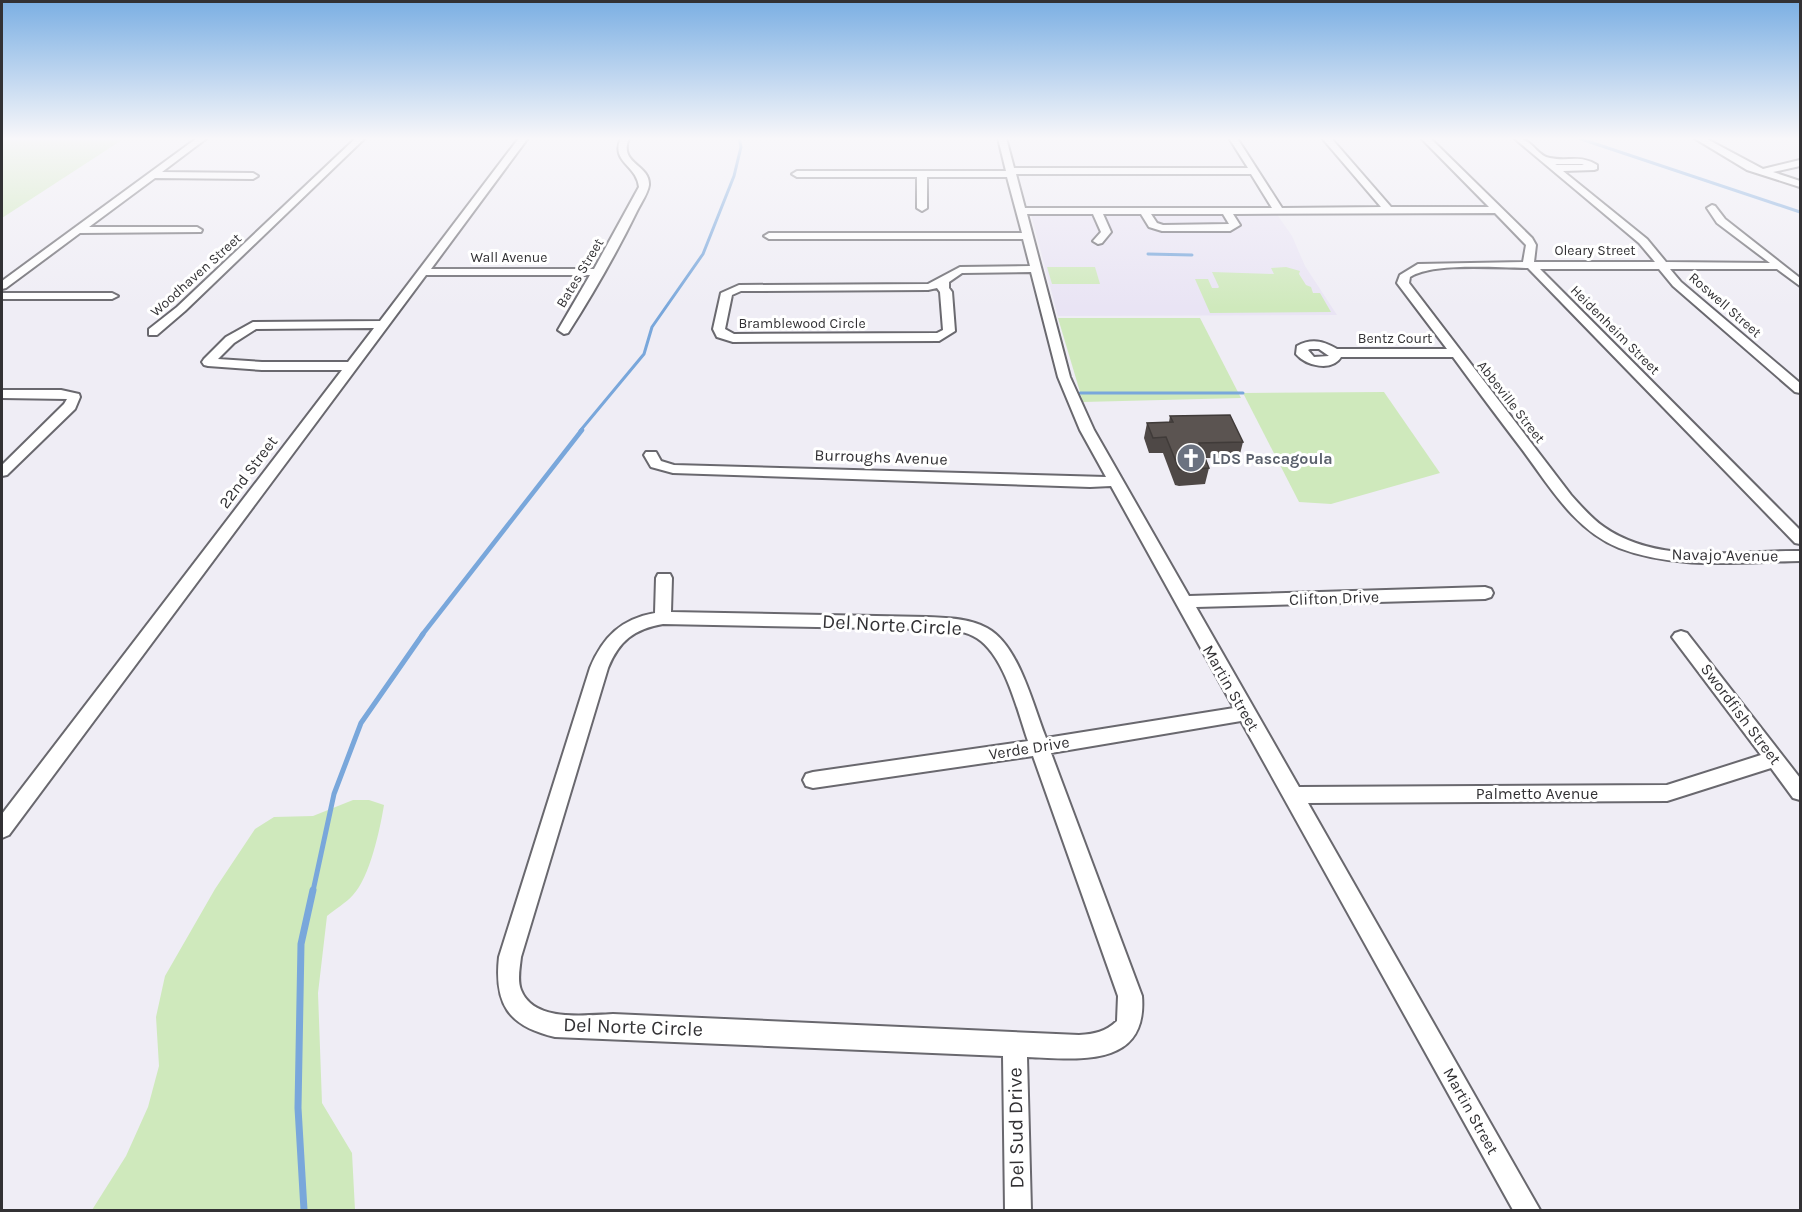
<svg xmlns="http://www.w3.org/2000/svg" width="1802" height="1212" font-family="Karla,sans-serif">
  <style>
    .built { fill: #e9e4f4 }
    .green { fill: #cfe9bc }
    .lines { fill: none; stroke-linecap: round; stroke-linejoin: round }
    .stream-far3 { stroke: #79a7db; stroke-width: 3 }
    .stream-far2 { stroke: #79a7db; stroke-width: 4.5 }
    .stream-far1 { stroke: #79a7db; stroke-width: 5 }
    .stream { stroke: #79a7db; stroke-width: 7 }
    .minor-casing { stroke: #69686e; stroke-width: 4 }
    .minor { fill: #fff; fill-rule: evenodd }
    .wall { fill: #4e4846 }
    .building { fill: #5b5451; stroke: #403b39; stroke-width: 1.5 }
    .labels { text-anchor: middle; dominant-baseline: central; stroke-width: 6; stroke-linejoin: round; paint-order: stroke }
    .far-street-label { font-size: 14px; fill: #323134; stroke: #fff }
    .street-label { font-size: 16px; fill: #323134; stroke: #fff }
    .worship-label { font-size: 16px; font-weight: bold; fill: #5b616d; stroke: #fff; text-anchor: start }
    .near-street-label { font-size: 20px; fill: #323134; stroke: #fff }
  </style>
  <rect width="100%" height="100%" fill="#efedf5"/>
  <!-- built -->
  <polygon class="built" points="1276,213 1292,236 1305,266 1337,315 1058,316 1031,214"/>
  <!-- green -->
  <g class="green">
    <polygon points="2,138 125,138 2,218"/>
    <polygon points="1047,267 1095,267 1100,284 1052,284"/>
    <polygon points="1286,267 1300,271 1299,274 1306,285 1311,287 1313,293 1320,293 1331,312 1210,313 1195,279 1208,279 1212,288 1218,288 1219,287 1212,272 1274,274 1271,268"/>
    <polygon points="1058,318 1200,318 1241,398 1083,402"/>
    <polygon points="1384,392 1440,473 1331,504 1299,502 1243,393"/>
    <path d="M353 800H369L384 805C380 829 370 877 353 895 346 903 335 909 327 916L318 993 322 1103 352 1153 355 1210H92L126 1156 148 1107 159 1066 156 1017 165 976 215 889 255 829 274 817 313 816Z"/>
  </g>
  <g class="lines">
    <!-- stream-far3 -->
    <g class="stream-far3">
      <polyline points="1578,138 1800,212"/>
      <polyline points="1148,254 1192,255"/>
      <polyline points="1080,393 1243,393"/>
      <polyline points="580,431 644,354 652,327 703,254 734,176 741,147 739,138"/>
    </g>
    <!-- stream-far2 -->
    <polyline class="stream-far2" points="422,635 582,430"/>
    <!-- stream-far1 -->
    <polyline class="stream-far1" points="313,891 334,794 361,723 423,634"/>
    <!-- stream -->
    <polyline class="stream" points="304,1210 298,1108 301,944 313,890"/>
    <!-- minor casing -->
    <g class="minor-casing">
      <g id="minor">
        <polygon points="197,138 207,138 162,172 253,173 258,176 253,179 155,178 89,227 197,227 202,230 201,232 80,233 6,288 2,289 2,281"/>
        <polygon points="356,138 365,138 185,311 157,335 149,335 149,329 177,307"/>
        <path d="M519 138H528L431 269H594L639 187C637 165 610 162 621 138H629C618 164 650 164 649 185 648 193 641 203 637 211 617 252 593 294 568 333L564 334 558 330 590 275H426L9 835 2 838V814L342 370H262L208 366 204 365 202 362 204 359 226 337 253 322 380 321ZM374 328 348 362H262L218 359 234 343 256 329Z"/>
        <path d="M998 138H1006L1014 168H1248L1229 138H1237L1282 208 1381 207 1322 138H1331L1391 207H1489L1421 138H1430L1532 238 1536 245 1534 262H1655L1639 243 1514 138C1533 138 1536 156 1550 158 1569 162 1579 154 1597 165V169L1594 170 1563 171 1647 239 1666 262 1770 263 1717 223 1707 208 1712 205 1715 206 1725 219 1800 278V286L1777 269H1670L1681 282 1800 383V393L1795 392 1673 286 1659 269H1540L1800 530V544L1795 543 1528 268C1498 268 1434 262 1410 277L1409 283 1571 495C1581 506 1592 519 1604 527 1660 566 1737 550 1800 551V561C1740 562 1676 570 1619 548 1574 530 1549 485 1521 448 1498 418 1475 387 1453 357H1341C1332 372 1306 366 1296 354L1297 346C1312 338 1323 341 1337 349H1447L1397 283 1400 275 1418 264 1523 262 1526 245 1495 213 1233 214 1240 225 1230 231H1162L1149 227 1141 214H1103L1111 232 1102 243 1098 244 1093 241 1101 232 1093 214H1027L1070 377 1094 430 1189 596 1485 587 1491 589 1493 593 1491 597 1485 599 1196 607 1299 787 1667 785 1761 755 1675 641 1672 637 1675 633 1681 631 1687 633 1800 778V800L1793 798 1771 768 1667 801 1308 803 1540 1210H1513L1241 721 1051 753 1142 996C1148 1069 1077 1059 1027 1057L1031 1210H1005L1003 1056 555 1037C508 1026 494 1004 499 957L590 668C603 637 621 619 655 613L656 578 658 574H670L672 578 671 612 927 617C947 618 969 618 987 628 1019 645 1033 706 1046 738L1234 708 1111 486 1090 487 673 473 651 467 644 455 646 452H656L661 461 674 465 1106 477 1080 430 1058 377 1031 272 962 273 949 282V288L952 292 955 331 939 341 733 342 717 337 713 329 721 293 739 285 928 284 960 267 1030 266 1023 239H769L764 236 769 233H1022L1007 177H927V208L922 211 917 208V177H797L792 174 797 171H1006ZM1555 164H1582L1584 165H1557ZM1016 174H1251L1272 208H1025ZM1151 214H1223L1229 224 1163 225 1157 223ZM937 288 940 292 943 330 937 333 734 334 725 329 732 295 741 291 928 290ZM1310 349H1319L1329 356 1314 357 1308 350ZM663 624 927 629C942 630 960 629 973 636 1004 651 1017 710 1028 741L813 772 806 774 803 780 806 786 813 788 1033 756 1118 996 1117 1021C1105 1032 1095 1034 1079 1035L613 1014C586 1015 534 1023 521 990 517 980 520 967 521 957L608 668C619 641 634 629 663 624Z"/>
        <polygon points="1694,138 1705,138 1763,169 1800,160 1800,166 1773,172 1800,181 1800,187 1747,170"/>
        <polygon points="2,293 112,293 118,296 112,299 2,299"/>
        <polygon points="2,390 61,390 79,394 80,397 75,409 7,475 2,476 2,465 64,404 67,399 2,398"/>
      </g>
    </g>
    <!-- minor -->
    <use href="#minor" class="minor"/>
  </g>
  <!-- wall -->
  <polygon class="wall" points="1170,416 1243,442 1239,458 1205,458 1209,468 1205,484 1179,486 1175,485 1163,453 1149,453 1144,438 1147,423 1169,422"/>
  <!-- building -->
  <polygon class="building" points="1230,415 1243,442 1199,443 1209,468 1183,470 1179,469 1166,437 1153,438 1147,423 1173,422 1170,416"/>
  <!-- sky -->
  <linearGradient id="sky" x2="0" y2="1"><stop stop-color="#7bafe3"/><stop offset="0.45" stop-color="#f8f7fa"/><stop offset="1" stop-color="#f8f7fa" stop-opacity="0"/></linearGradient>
  <rect width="1802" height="308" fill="url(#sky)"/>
  <!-- icons -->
  <defs>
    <g id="church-disc" transform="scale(1.5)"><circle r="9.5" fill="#6b7280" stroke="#fff"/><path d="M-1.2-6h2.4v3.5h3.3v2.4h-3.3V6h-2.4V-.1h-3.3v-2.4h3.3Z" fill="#fff"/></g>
  </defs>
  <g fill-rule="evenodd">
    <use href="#church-disc" x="1191" y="458"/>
  </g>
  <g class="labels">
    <!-- far-street labels -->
    <g class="far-street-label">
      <text x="1595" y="250">Oleary Street</text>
      <text x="509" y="257">Wall Avenue</text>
      <text transform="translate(580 273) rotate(-59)">Bates Street</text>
      <text transform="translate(196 275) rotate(-42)">Woodhaven Street</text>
      <text transform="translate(1725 305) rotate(41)">Roswell Street</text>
      <text x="802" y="323">Bramblewood Circle</text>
      <text transform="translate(1615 330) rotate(45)">Heidenheim Street</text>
      <text x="1395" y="338">Bentz Court</text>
      <text transform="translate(1511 402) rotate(52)">Abbeville Street</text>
    </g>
    <!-- street labels -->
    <g class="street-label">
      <text transform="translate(881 457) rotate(2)">Burroughs Avenue</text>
      <text transform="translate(248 472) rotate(-53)">22nd Street</text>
      <text transform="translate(1725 555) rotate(1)">Navajo Avenue</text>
      <text transform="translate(1334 598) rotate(-2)">Clifton Drive</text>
      <text transform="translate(1231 688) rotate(60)">Martin Street</text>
      <text transform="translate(1741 714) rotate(53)">Swordfish Street</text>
      <text transform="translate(1029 748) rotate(-9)">Verde Drive</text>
      <text x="1537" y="793">Palmetto Avenue</text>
      <text transform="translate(1471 1111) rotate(61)">Martin Street</text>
    </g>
    <!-- worship labels -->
    <g class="worship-label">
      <text x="1212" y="458">LDS Pascagoula</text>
    </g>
    <!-- near-street labels -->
    <g class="near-street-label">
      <text transform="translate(892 625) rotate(3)">Del Norte Circle</text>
      <text transform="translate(633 1027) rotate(2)">Del Norte Circle</text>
      <text transform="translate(1016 1128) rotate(-91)">Del Sud Drive</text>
    </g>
  </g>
  <!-- border -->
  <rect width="1802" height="1212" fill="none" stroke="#323134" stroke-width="6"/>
</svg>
